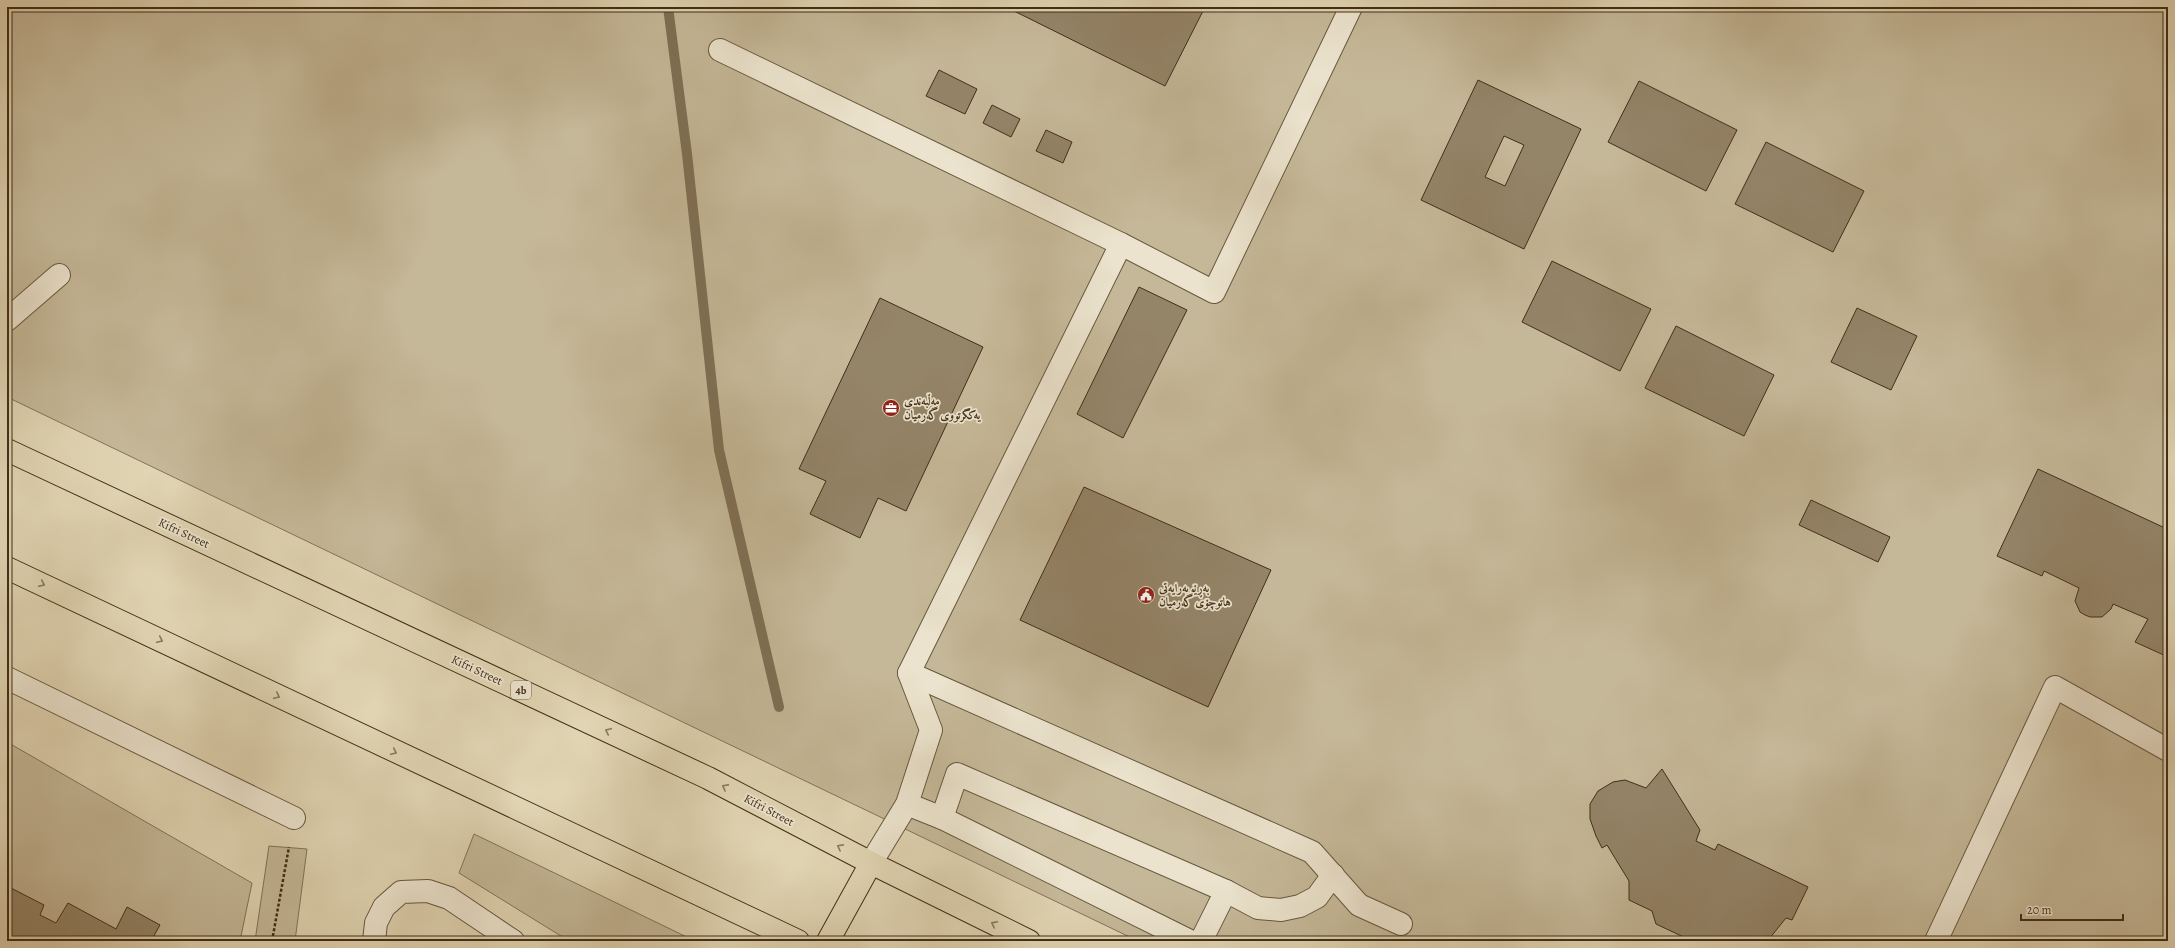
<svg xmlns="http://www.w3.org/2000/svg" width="2175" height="948" font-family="Alegreya,Amiri,serif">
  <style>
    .green { fill: #c5b898; stroke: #837358 }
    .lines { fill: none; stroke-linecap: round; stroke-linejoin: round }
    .stream { stroke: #807055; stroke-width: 10 }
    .building { fill: #948468; stroke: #412e18; fill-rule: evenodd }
    .minor-casing { stroke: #69583e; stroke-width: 24 }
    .highway-casing { stroke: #412e18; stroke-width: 24 }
    .path { stroke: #412e18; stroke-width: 2.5; stroke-dasharray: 3 2; stroke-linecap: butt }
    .minor { stroke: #ebe3cd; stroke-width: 22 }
    .highway { stroke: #e0d4b2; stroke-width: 22 }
    .oneway { stroke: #89795d }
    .labels { text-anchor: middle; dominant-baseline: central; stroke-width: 3.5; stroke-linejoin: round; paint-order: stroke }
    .shield { fill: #ebe3cd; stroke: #74644e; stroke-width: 1 }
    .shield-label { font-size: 11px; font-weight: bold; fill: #412e18 }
    .poi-label { font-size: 12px; font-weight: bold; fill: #412e18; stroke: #ebe3cd; text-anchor: start }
    .street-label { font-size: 12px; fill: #412e18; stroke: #ebe3cd }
  </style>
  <rect width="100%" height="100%" fill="#e0d4b2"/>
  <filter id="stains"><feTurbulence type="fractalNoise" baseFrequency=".005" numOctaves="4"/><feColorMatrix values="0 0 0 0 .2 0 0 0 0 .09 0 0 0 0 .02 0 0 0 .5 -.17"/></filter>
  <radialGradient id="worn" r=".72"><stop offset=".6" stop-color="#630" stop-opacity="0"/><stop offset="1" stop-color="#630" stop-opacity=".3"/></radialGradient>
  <!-- green -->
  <g class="green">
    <polygon points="7,7 2168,7 2168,941 1138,941 7,397"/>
    <polygon points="7,742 252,883 240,941 7,941"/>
    <polygon points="474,834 695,941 569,941 459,873"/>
    <polygon points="269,846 307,849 295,941 255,941"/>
  </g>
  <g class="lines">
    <!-- stream -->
    <polyline class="stream" points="668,7 687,154 719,450 779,707"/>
  </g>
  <!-- building -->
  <g class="building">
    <polygon points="1006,7 1205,7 1165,86"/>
    <polygon points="939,70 977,89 965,114 926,96"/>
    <path d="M1478 80 1581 129 1524 249 1421 200ZM1504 136 1524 145 1505 186 1485 177Z"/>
    <polygon points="1639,81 1737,130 1706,191 1608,142"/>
    <polygon points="992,105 1020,119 1011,137 983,123"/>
    <polygon points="1046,130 1072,142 1063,163 1036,151"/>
    <polygon points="1766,142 1864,191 1833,252 1735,204"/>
    <polygon points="1552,261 1651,309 1620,371 1522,322"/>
    <polygon points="1139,287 1187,310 1123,438 1077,414"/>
    <polygon points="880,298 983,347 906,511 878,498 860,538 810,514 826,481 799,469"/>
    <polygon points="1857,308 1917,336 1891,390 1831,362"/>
    <polygon points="1676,326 1774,375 1744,436 1645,388"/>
    <polygon points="2038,469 2165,528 2168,524 2168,657 2135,642 2148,619 2113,604 2111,609 2102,617 2090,617 2085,615 2080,612 2075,601 2079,588 2044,571 2042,576 1997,556"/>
    <polygon points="1084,487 1271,570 1208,707 1020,620"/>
    <polygon points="1811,500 1890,537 1878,562 1799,525"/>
    <polygon points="1662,769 1700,830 1696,841 1715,850 1718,844 1808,887 1792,920 1786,918 1769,939 1766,941 1692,941 1656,924 1652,911 1629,900 1629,881 1607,845 1602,848 1596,836 1590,819 1590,804 1598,791 1613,782 1625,780 1646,788"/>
    <polygon points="11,888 44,905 40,915 56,923 68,903 116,929 127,907 160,925 151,941 7,941 7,896"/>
  </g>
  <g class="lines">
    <!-- minor casing -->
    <g class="minor-casing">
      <g id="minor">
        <polyline points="720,50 1121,244 1214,292 1351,7"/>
        <polyline points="7,320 59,275"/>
        <polyline points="909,673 1312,852 1359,905 1401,924"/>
        <polyline points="7,678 294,818"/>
        <polyline points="907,804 942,818 1190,941"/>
        <polyline points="942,818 957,774 1226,891 1258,908 1281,910 1300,906 1317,897 1333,875"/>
        <polyline points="871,863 907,804 931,730 909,673 1121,244"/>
        <polyline points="374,941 376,923 384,907 401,892 428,891 449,898 513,941"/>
        <polyline points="1201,941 1226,891"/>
        <polyline points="1936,941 2055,687 2168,750"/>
      </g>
    </g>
    <!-- highway casing -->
    <g class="highway-casing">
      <g id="highway">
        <polyline points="7,450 708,778 871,863 1029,941"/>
        <polyline points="7,568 798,941"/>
        <polyline points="828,941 871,863"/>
      </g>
    </g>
    <!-- path -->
    <polyline class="path" points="272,941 289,847"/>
    <!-- minor -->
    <use href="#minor" class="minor"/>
    <!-- highway -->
    <use href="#highway" class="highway"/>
  </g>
  <!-- one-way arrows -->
  <defs><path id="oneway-chevron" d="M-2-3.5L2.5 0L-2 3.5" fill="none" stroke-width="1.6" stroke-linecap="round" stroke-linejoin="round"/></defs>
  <g class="oneway">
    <use href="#oneway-chevron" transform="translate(42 584) rotate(25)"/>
    <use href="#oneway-chevron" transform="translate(160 640) rotate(25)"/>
    <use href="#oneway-chevron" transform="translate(277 696) rotate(25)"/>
    <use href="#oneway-chevron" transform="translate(608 731) rotate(-155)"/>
    <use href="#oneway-chevron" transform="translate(394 752) rotate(25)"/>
    <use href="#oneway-chevron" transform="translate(725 787) rotate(-152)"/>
    <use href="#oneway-chevron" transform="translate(840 847) rotate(-152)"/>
    <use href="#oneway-chevron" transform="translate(994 924) rotate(-154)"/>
  </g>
  <!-- icons -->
  <defs>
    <g id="office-disc" transform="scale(0.9)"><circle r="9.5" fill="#8f2418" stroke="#ebe3cd"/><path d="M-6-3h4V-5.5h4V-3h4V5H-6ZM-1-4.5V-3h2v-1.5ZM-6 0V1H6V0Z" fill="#fff"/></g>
    <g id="civic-disc" transform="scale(0.9)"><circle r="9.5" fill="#8f2418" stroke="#ebe3cd"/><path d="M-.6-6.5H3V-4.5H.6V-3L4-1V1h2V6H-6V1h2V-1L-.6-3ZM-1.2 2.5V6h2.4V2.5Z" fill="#fff"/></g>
  </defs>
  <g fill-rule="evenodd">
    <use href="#office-disc" x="891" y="408"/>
    <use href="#civic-disc" x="1146" y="595"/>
  </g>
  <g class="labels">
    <!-- shield labels -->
    <rect class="shield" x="511" y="681" width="20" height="18" rx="3"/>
    <g class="shield-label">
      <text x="521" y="690">4b</text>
    </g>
    <!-- poi labels -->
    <g class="poi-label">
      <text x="904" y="401">مەڵبەندی<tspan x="904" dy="14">یەکگرتووی گەرمیان</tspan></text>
      <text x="1159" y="588">بەڕێوبەرایەتی<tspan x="1159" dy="14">هاتوچۆی گەرمیان</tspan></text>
    </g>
    <!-- street labels -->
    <g class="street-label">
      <text transform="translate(184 533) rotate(25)">Kifri Street</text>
      <text transform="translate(477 670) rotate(25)">Kifri Street</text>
      <text transform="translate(769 810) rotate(28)">Kifri Street</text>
    </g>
  </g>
  <!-- margin -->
  <rect width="2175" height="948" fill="none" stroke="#e0d4b2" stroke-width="24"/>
  <rect x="8" y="8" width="2159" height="932" fill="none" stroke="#412e18" stroke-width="2"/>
  <rect x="12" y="12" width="2151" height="924" fill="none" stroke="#412e18"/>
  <!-- scale -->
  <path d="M2021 914v6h102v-6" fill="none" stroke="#412e18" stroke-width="2"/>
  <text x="2027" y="914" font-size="12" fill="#412e18" stroke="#ebe3cd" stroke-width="3" paint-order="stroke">20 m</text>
  <rect width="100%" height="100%" filter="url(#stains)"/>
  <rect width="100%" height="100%" fill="url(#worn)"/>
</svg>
